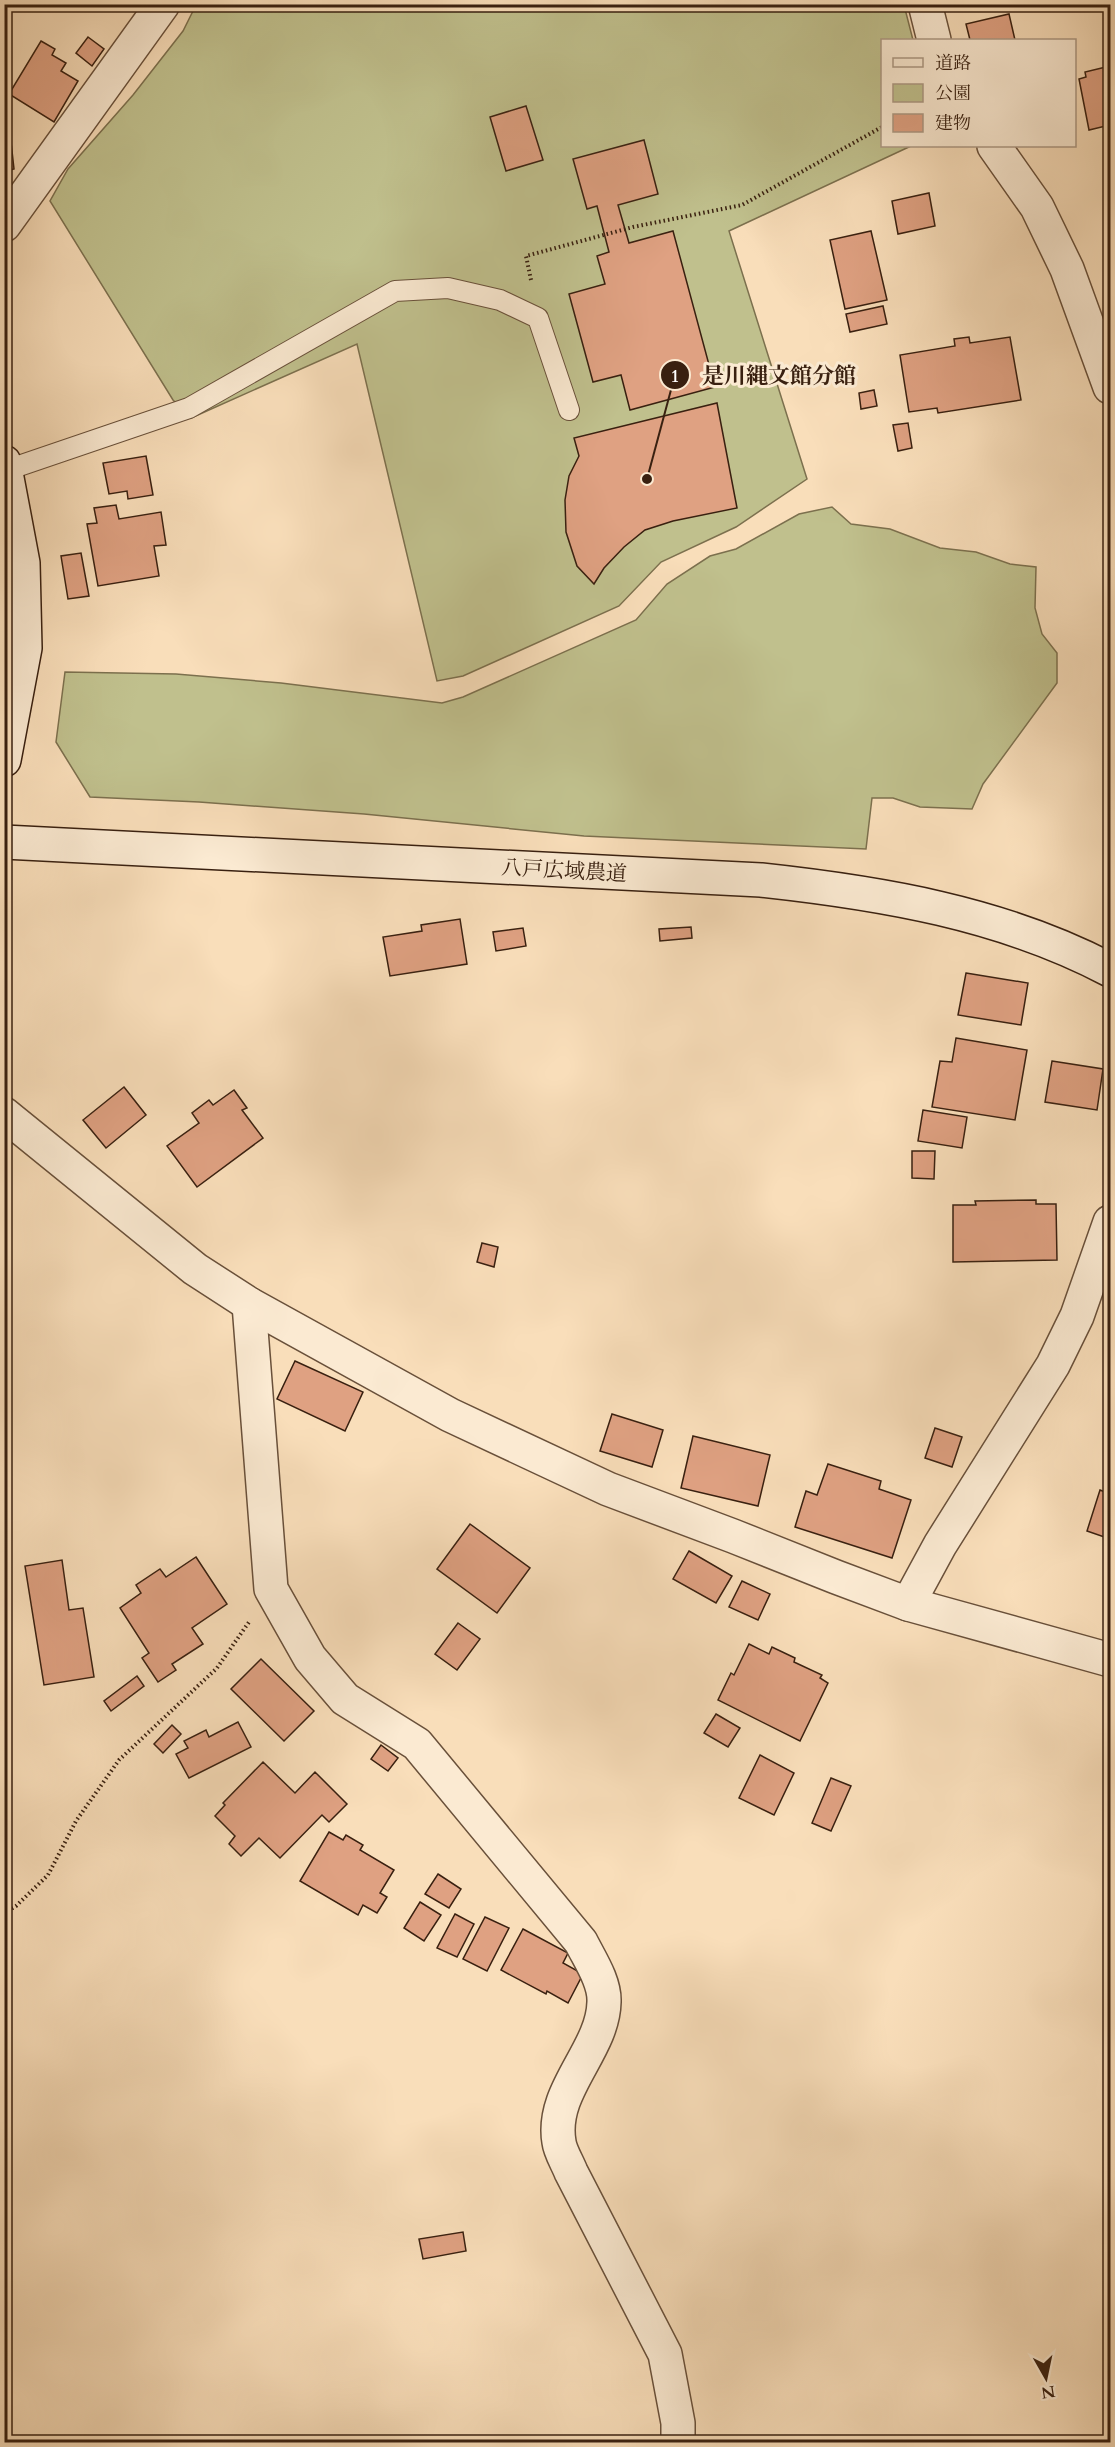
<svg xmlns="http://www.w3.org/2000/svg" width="1115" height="2447" font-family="Cardo,'Noto Serif JP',serif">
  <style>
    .green { fill: #c0c08d; stroke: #7c704e; stroke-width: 1.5 }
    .building { fill: #dfa182; stroke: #392010; stroke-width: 1.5 }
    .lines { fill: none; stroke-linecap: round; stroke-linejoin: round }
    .lane-casing { stroke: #69503a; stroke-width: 22 }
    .street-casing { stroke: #69503a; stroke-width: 36 }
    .secondary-casing { stroke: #392010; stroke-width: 36 }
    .path { stroke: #392010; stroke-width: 4; stroke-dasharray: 1.5 3; stroke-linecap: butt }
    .lane { stroke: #fbead2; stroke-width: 20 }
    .street { stroke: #fbead2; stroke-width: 33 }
    .secondary { stroke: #fbead2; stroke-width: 33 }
    .labels { text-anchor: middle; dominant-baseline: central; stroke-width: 6; stroke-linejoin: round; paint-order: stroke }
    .street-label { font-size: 21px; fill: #392010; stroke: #fbead2 }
    .leader { fill: none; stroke: #392010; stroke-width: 2 }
    .callout-dot { fill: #392010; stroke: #fbead2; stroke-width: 2 }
    .mark-label { font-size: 18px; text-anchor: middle; font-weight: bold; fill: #fff }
    .callout-label { font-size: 22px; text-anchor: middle; font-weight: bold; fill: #392010; stroke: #fbead2; stroke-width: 6; stroke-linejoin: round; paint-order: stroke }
  </style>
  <rect width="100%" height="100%" fill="#f9deba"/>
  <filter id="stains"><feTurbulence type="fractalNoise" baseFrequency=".00333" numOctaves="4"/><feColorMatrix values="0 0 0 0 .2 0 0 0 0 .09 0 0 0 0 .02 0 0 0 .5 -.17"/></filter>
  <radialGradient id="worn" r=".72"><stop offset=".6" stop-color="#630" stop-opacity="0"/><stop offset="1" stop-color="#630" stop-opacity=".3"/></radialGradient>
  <!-- green -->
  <g class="green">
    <polygon points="196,5 904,5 913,40 882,40 882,146 911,146 729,231 807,479 736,527 661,562 619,606 463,676 437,681 357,344 191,418 173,400 50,201 68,169 133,95 183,31"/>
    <polygon points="832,507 851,524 890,529 940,548 976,552 1010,564 1036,567 1035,608 1042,634 1057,653 1057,683 983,784 972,809 920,807 893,798 872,798 866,849 584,836 364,814 199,802 90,797 56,742 65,672 176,674 281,683 442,703 463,697 636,620 667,584 710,556 736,549 799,514"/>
  </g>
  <!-- building -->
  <g class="building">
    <polygon points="1009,14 1015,40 970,40 966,24"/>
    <polygon points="88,37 104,49 92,66 76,53"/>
    <polygon points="41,41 55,49 52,55 66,63 61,71 78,81 54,122 9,94"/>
    <polygon points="1110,66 1110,125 1089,130 1079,79 1086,77 1085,72"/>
    <polygon points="526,106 543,160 506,171 490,117"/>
    <polygon points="644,140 658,194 618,205 629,243 673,231 715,387 630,410 621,375 593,382 569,294 605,284 597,256 609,252 597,206 587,209 573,159"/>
    <polygon points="11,142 14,169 6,171 8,184 4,184 4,143"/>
    <polygon points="929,193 935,226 898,234 892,201"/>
    <polygon points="871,231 887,300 845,309 830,240"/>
    <polygon points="883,306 887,324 850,332 846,314"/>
    <polygon points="969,337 970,343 1010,337 1021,400 938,413 937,408 909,412 900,355 955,346 954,339"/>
    <polygon points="874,390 877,406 861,409 859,393"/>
    <polygon points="717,403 737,508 673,521 645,530 624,547 604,568 594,584 577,566 566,532 565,500 569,476 579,456 574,438"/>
    <polygon points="908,423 912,448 898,451 893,425"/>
    <polygon points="146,456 153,495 128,499 127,491 109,494 103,463"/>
    <polygon points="116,505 119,519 161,512 166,545 154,546 159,576 98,586 87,524 97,523 94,508"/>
    <polygon points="81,553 89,596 68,599 61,556"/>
    <polygon points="460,919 467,964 390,976 383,937 422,931 421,925"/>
    <polygon points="691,927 692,938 660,941 659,929"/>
    <polygon points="523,928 526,946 496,951 493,932"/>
    <polygon points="966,973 1028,983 1021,1025 958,1015"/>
    <polygon points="956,1038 1027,1050 1015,1120 932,1107 940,1061 952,1062"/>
    <polygon points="1052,1061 1103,1069 1097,1110 1045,1102"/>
    <polygon points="124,1087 146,1115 106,1148 83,1120"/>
    <polygon points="234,1090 247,1108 242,1110 263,1138 197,1187 167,1146 199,1123 192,1113 209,1100 213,1105"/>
    <polygon points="923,1110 967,1117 962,1148 918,1141"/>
    <polygon points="912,1151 935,1151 934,1179 912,1178"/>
    <polygon points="1036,1200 1036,1204 1056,1204 1057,1260 953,1262 953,1205 976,1205 975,1201"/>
    <polygon points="482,1243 498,1247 494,1267 477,1262"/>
    <polygon points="295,1361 363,1392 345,1431 277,1399"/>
    <polygon points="612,1414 663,1430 652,1467 600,1451"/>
    <polygon points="935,1428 962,1437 952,1467 925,1458"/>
    <polygon points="693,1436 770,1455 758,1506 681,1488"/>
    <polygon points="828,1464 881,1481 879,1489 911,1500 892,1558 795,1527 806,1491 817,1495"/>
    <polygon points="1100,1490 1110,1494 1110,1539 1087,1531"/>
    <polygon points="470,1524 530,1568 497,1613 437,1569"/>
    <polygon points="689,1551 732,1576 716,1603 673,1579"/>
    <polygon points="196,1557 227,1604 192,1628 203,1644 172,1664 176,1670 158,1682 142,1658 149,1653 120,1608 141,1593 136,1585 160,1569 166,1577"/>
    <polygon points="62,1560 69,1610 83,1608 94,1677 44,1685 25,1566"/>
    <polygon points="742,1581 770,1594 758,1620 729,1607"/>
    <polygon points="458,1623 480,1639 457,1670 435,1654"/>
    <polygon points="749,1644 769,1654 772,1647 795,1658 794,1662 822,1675 820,1678 828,1683 800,1741 718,1700 731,1673 734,1675"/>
    <polygon points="261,1659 314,1711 284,1741 231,1689"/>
    <polygon points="137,1676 144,1686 111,1711 104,1701"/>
    <polygon points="716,1714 740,1728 728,1747 704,1733"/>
    <polygon points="238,1722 251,1747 189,1778 176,1754 188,1748 184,1741 206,1730 209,1737"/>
    <polygon points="172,1725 181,1734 163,1753 154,1744"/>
    <polygon points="381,1745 398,1758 388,1771 371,1759"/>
    <polygon points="760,1755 794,1773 774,1815 739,1798"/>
    <polygon points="263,1762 295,1793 315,1772 347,1804 329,1822 322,1815 280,1858 259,1838 241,1856 229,1844 235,1836 215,1816 225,1805 223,1803"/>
    <polygon points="831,1778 851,1786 831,1831 812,1823"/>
    <polygon points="329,1832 343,1840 346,1835 363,1845 360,1850 394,1870 380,1893 387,1897 377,1913 363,1905 358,1915 300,1881"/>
    <polygon points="438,1874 461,1889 449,1908 425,1894"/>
    <polygon points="420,1902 441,1915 424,1941 404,1928"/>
    <polygon points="455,1914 474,1924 457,1957 437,1948"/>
    <polygon points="485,1917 509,1928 487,1971 463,1959"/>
    <polygon points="523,1929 568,1953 563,1963 583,1974 568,2003 547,1991 546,1994 501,1970"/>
    <polygon points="463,2232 466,2251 423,2259 419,2239"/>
  </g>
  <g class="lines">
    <!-- lane casing -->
    <g class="lane-casing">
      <polyline id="lane" points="7,470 189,408 395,291 448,288 500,300 538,318 569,410"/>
    </g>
    <!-- street casing -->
    <g class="street-casing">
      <g id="street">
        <polyline points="925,4 934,40"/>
        <polyline points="994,146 1037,207 1067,269 1110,387"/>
        <polyline points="4,225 163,4"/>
        <polyline points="4,1114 195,1269 249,1304 450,1415 608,1489 733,1536 836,1577 908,1604 1110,1660"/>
        <path d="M249 1304 271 1589 310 1658 345 1699 417 1744 581 1942C590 1960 605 1982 604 2002 603 2051 550 2090 559 2142 560 2151 567 2162 571 2172L665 2354 678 2423V2442"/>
        <polyline points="908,1604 940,1545 1053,1365 1077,1316 1110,1222"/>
      </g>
    </g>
    <!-- secondary casing -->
    <g class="secondary-casing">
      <g id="secondary">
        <polyline points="4,462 23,563 25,648 4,760"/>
        <path d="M4 842 761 880C881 893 1002 913 1110 970"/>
      </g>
    </g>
    <!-- path -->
    <g class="path">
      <polyline points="531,280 526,256 633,227 742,205 882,127"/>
      <polyline points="4,1913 16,1906 48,1875 76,1821 119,1760 217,1668 249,1622"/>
    </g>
    <!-- lane -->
    <use href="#lane" class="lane"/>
    <!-- street -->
    <use href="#street" class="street"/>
    <!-- secondary -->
    <use href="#secondary" class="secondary"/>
  </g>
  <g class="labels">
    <!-- street labels -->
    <g class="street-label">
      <text transform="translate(564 871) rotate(3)">八戸広域農道</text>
    </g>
  </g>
  <!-- callouts -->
  <path class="leader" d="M647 479L675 375"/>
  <g class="callout-dot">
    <circle cx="647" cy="479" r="6"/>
    <circle cx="675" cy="375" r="15"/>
  </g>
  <g class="mark-label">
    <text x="675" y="382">1</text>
  </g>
  <g class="callout-label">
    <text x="779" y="383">是川縄文館分館</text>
  </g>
  <!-- margin -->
  <rect width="1115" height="2447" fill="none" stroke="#f9deba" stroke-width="24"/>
  <rect x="6" y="6" width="1103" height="2435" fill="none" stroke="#392010" stroke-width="3"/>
  <rect x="12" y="12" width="1091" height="2423" fill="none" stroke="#392010" stroke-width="1.5"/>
  <!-- legend -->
  <rect x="881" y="39" width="195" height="108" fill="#fbead2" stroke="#ad9984" stroke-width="1.5"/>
  <rect x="893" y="58" width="30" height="9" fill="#fbead2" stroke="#ad9984" stroke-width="1.5"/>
  <text x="935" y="69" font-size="18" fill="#392010">道路</text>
  <rect x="893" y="84" width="30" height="18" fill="#c0c08d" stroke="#ad9984" stroke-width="1.5"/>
  <text x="935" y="99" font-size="18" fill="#392010">公園</text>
  <rect x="893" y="114" width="30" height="18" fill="#dfa182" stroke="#ad9984" stroke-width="1.5"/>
  <text x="935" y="129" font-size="18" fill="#392010">建物</text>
  <!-- north arrow -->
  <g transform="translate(1046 2378) rotate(171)" stroke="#fbead2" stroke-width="4.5" paint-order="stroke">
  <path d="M0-4.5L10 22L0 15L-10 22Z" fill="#392010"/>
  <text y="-9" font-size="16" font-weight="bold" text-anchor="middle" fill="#392010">N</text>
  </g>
  <rect width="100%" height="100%" filter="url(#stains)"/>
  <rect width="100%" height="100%" fill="url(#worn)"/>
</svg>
